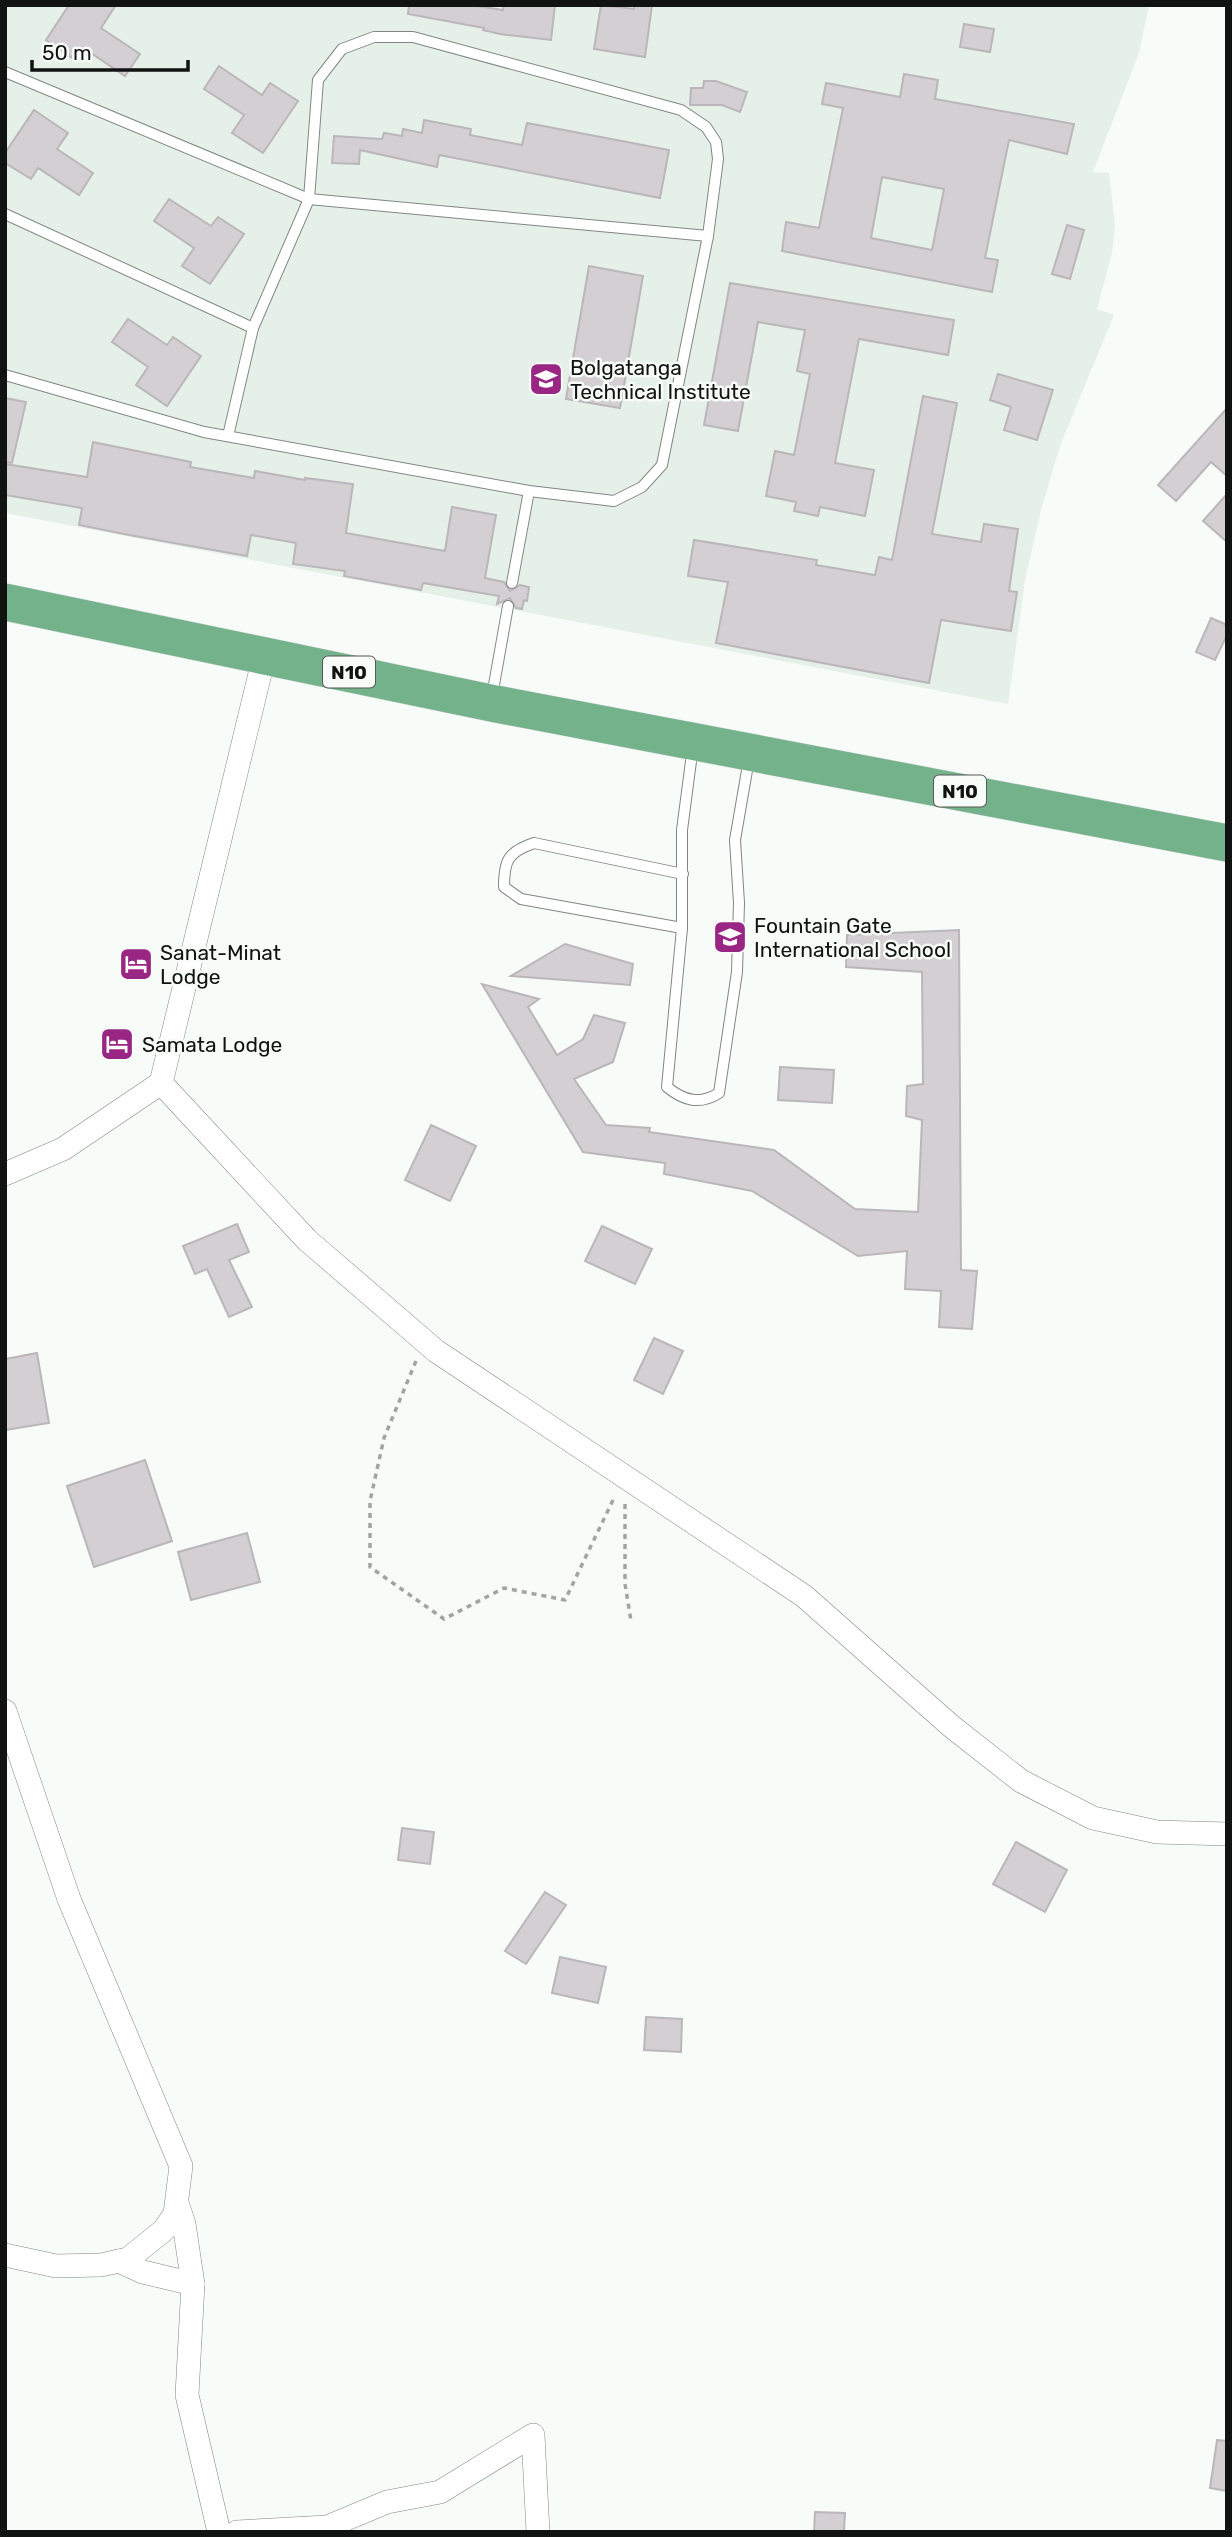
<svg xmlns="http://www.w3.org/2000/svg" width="1232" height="2537" font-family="Rubik,sans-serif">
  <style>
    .built { fill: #e5f0e8 }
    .building { fill: #d4cfd2; stroke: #bbb6b9; stroke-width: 2; fill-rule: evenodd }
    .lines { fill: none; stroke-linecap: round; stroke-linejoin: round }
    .service-casing { stroke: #828783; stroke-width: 12 }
    .minor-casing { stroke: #828783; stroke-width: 24 }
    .trunk-casing { stroke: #d9d9d9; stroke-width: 38 }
    .path { stroke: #a1a5a2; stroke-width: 3.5; stroke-dasharray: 5 5; stroke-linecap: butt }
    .service { stroke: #fff; stroke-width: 10 }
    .minor { stroke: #fff; stroke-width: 23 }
    .trunk { stroke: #73b28a; stroke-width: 37 }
    .labels { text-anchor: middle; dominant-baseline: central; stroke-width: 5; stroke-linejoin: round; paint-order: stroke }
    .shield { fill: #f7fcf8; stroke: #565957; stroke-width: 2 }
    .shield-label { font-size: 19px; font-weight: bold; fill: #111312 }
    .poi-label { font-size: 21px; fill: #111312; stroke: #f7fcf8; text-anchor: start }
  </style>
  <rect width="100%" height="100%" fill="#f7fcf8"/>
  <!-- built -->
  <polygon class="built" points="5,5 1149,5 1139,53 1093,172 1109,173 1115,226 1112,253 1097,309 1114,315 1061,443 1041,510 1025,580 1008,704 5,513"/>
  <!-- building -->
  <g class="building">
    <polygon points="69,5 116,5 101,28 140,54 125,76 82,47 74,59 46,40"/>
    <polygon points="409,5 471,5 503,10 504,5 555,5 551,40 500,34 483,30 484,28 408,14"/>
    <polygon points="601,5 634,9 635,5 652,5 645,57 594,49"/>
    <polygon points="964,24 994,29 990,52 960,47"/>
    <polygon points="219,66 262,95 270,83 298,101 263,153 232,133 244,115 204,89"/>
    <path d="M904 74 938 80 935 99 1074 124 1067 154 1009 140 985 258 998 260 992 292 782 251 786 222 819 228 843 108 822 104 826 83 900 97ZM882 177 944 189 932 250 871 238Z"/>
    <polygon points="704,81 716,81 747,92 740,112 722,105 690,105 691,88 703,88"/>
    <polygon points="34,110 68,133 57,149 93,173 79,195 38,168 31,179 5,163 5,153"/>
    <polygon points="424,120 471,129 470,135 522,145 527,123 669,150 660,198 439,155 437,167 360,150 359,164 332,163 334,136 382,139 384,133 402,136 403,129 422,133"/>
    <polygon points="169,199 211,226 218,217 244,234 210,284 182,266 194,248 154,221"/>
    <polygon points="1067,225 1084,230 1070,279 1052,274"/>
    <polygon points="589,266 643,276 620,408 566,399"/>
    <polygon points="730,283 954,320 948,355 859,339 835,463 874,470 865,516 820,507 818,516 794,511 796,502 766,496 775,451 794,455 810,374 797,371 805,330 758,322 738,431 704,425"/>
    <polygon points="128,319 167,345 173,337 201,356 167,406 136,385 148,367 112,342"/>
    <polygon points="998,374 1053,390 1037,440 1004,430 1011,407 990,400"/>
    <polygon points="923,396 957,403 932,534 981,542 984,524 1018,529 1009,591 1017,592 1011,631 941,620 929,683 716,643 728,582 688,576 694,540 817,560 816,565 875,575 879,557 892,560"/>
    <polygon points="5,398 26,402 12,463 5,462"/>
    <polygon points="1227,408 1227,476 1211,462 1176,501 1158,485"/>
    <polygon points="93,442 191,462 190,467 254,478 255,471 305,480 305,478 353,484 346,533 445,551 452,507 496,515 485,578 504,582 510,591 520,585 529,587 527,601 524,600 522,609 516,608 510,598 497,604 499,596 423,583 421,590 344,576 345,571 293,564 296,543 251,535 247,556 129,535 79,525 82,508 5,495 5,464 87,477"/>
    <polygon points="1227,494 1227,542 1203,521"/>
    <polygon points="1211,618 1227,625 1227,635 1215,660 1196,652"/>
    <polygon points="959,930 961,1270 977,1271 972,1329 939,1327 941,1291 905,1289 907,1251 858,1256 752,1191 664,1174 665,1163 583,1152 482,984 539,999 528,1007 557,1055 583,1039 594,1015 625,1023 613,1062 574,1079 606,1125 650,1128 649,1132 774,1150 855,1209 918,1212 922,1120 906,1116 907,1086 923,1084 922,972 846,967 847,935"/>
    <polygon points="565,944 633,964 630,985 511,976"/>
    <polygon points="780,1067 834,1070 832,1103 778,1100"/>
    <polygon points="431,1125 476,1146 450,1201 405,1180"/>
    <polygon points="237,1224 249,1252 229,1260 252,1307 229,1317 207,1269 195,1274 183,1246"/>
    <polygon points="602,1226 652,1249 635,1284 585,1261"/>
    <polygon points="654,1338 683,1351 663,1394 634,1380"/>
    <polygon points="37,1353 49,1423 5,1430 5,1359"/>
    <polygon points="145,1460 172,1541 94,1567 67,1486"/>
    <polygon points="247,1533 260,1582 191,1600 178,1552"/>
    <polygon points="402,1828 434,1832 430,1864 398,1860"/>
    <polygon points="1016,1842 1067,1870 1045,1912 993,1884"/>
    <polygon points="545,1892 566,1905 526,1964 505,1951"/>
    <polygon points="560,1957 606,1967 598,2003 552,1993"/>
    <polygon points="646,2017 682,2019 681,2052 644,2050"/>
    <polygon points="1217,2440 1227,2441 1227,2491 1210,2488"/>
    <polygon points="815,2512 845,2513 844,2532 814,2532"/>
  </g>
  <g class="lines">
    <!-- service casing -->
    <g class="service-casing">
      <g id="service">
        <polyline points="5,72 309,199 708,236"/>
        <polyline points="5,214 253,328"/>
        <polyline points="5,375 204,432 529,491 614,501 642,487 662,465 708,236 718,159 716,142 706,127 681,110 413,37 374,37 342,49 318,80 309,199 253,328 228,436"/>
        <polyline points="512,583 529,491"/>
        <polyline points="492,696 508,606"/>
        <path d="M693 746 682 830V928L667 1087C684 1101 700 1105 719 1093L737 972 739 903 735 840 749 759"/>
        <path d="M682 928 521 899 504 887C504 860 508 852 534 843L683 874"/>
      </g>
    </g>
    <!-- minor casing -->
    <g class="minor-casing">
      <g id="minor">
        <polyline points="265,653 161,1083 307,1240 436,1351 804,1596 951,1726 1021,1781 1093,1818 1157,1832 1227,1834"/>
        <polyline points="5,1174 63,1149 161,1083"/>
        <polyline points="5,1711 69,1899 181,2166 175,2214 164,2230 128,2259 101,2265 56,2266 5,2255"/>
        <polyline points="177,2203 184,2224 193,2284 187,2395 219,2532"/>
        <polyline points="119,2261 143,2272 193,2284"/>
        <polyline points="237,2532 327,2527 387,2502 440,2492 533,2435 538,2532"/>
      </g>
    </g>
    <!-- trunk casing -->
    <g class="trunk-casing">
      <polyline id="trunk" points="5,602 491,703 1227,843"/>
    </g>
    <!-- path -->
    <g class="path">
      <polyline points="416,1361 384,1438 370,1501 370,1567 444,1619 504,1588 565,1600 615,1496"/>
      <polyline points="625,1504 625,1584 631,1621"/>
    </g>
    <!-- service -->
    <use href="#service" class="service"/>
    <!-- minor -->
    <use href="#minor" class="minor"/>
    <!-- trunk -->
    <use href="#trunk" class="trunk"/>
  </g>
  <!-- icons -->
  <defs>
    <g id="school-square" transform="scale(1.75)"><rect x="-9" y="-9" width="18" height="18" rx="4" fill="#992683" stroke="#f7fcf8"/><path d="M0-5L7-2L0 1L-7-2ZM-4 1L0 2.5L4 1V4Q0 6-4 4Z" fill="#fff"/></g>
    <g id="hotel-square" transform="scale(1.75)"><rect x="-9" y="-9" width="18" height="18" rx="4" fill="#992683" stroke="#f7fcf8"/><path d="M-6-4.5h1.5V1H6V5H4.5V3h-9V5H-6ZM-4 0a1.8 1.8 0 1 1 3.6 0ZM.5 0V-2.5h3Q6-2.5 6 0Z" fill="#fff"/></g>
  </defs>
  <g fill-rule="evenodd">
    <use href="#school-square" x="546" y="379"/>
    <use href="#school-square" x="730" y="937"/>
    <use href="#hotel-square" x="136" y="964"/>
    <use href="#hotel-square" x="117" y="1044"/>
  </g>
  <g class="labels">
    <!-- shield labels -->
    <g class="shield">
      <rect x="323" y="656.5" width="52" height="31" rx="5"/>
      <rect x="934" y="775.5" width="52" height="31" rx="5"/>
    </g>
    <g class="shield-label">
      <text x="349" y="672">N10</text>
      <text x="960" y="791">N10</text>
    </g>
    <!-- poi labels -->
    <g class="poi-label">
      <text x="570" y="367">Bolgatanga<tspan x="570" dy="24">Technical Institute</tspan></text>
      <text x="754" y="925">Fountain Gate<tspan x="754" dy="24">International School</tspan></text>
      <text x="160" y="952">Sanat-Minat<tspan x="160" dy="24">Lodge</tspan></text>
      <text x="142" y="1044">Samata Lodge</text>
    </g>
  </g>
  <!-- border -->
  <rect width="1232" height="2537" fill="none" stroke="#111312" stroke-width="14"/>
  <!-- scale -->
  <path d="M32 60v10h156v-10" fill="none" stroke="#111312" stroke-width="3.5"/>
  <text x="42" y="60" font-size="21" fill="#111312" stroke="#f7fcf8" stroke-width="5" paint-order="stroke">50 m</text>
</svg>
